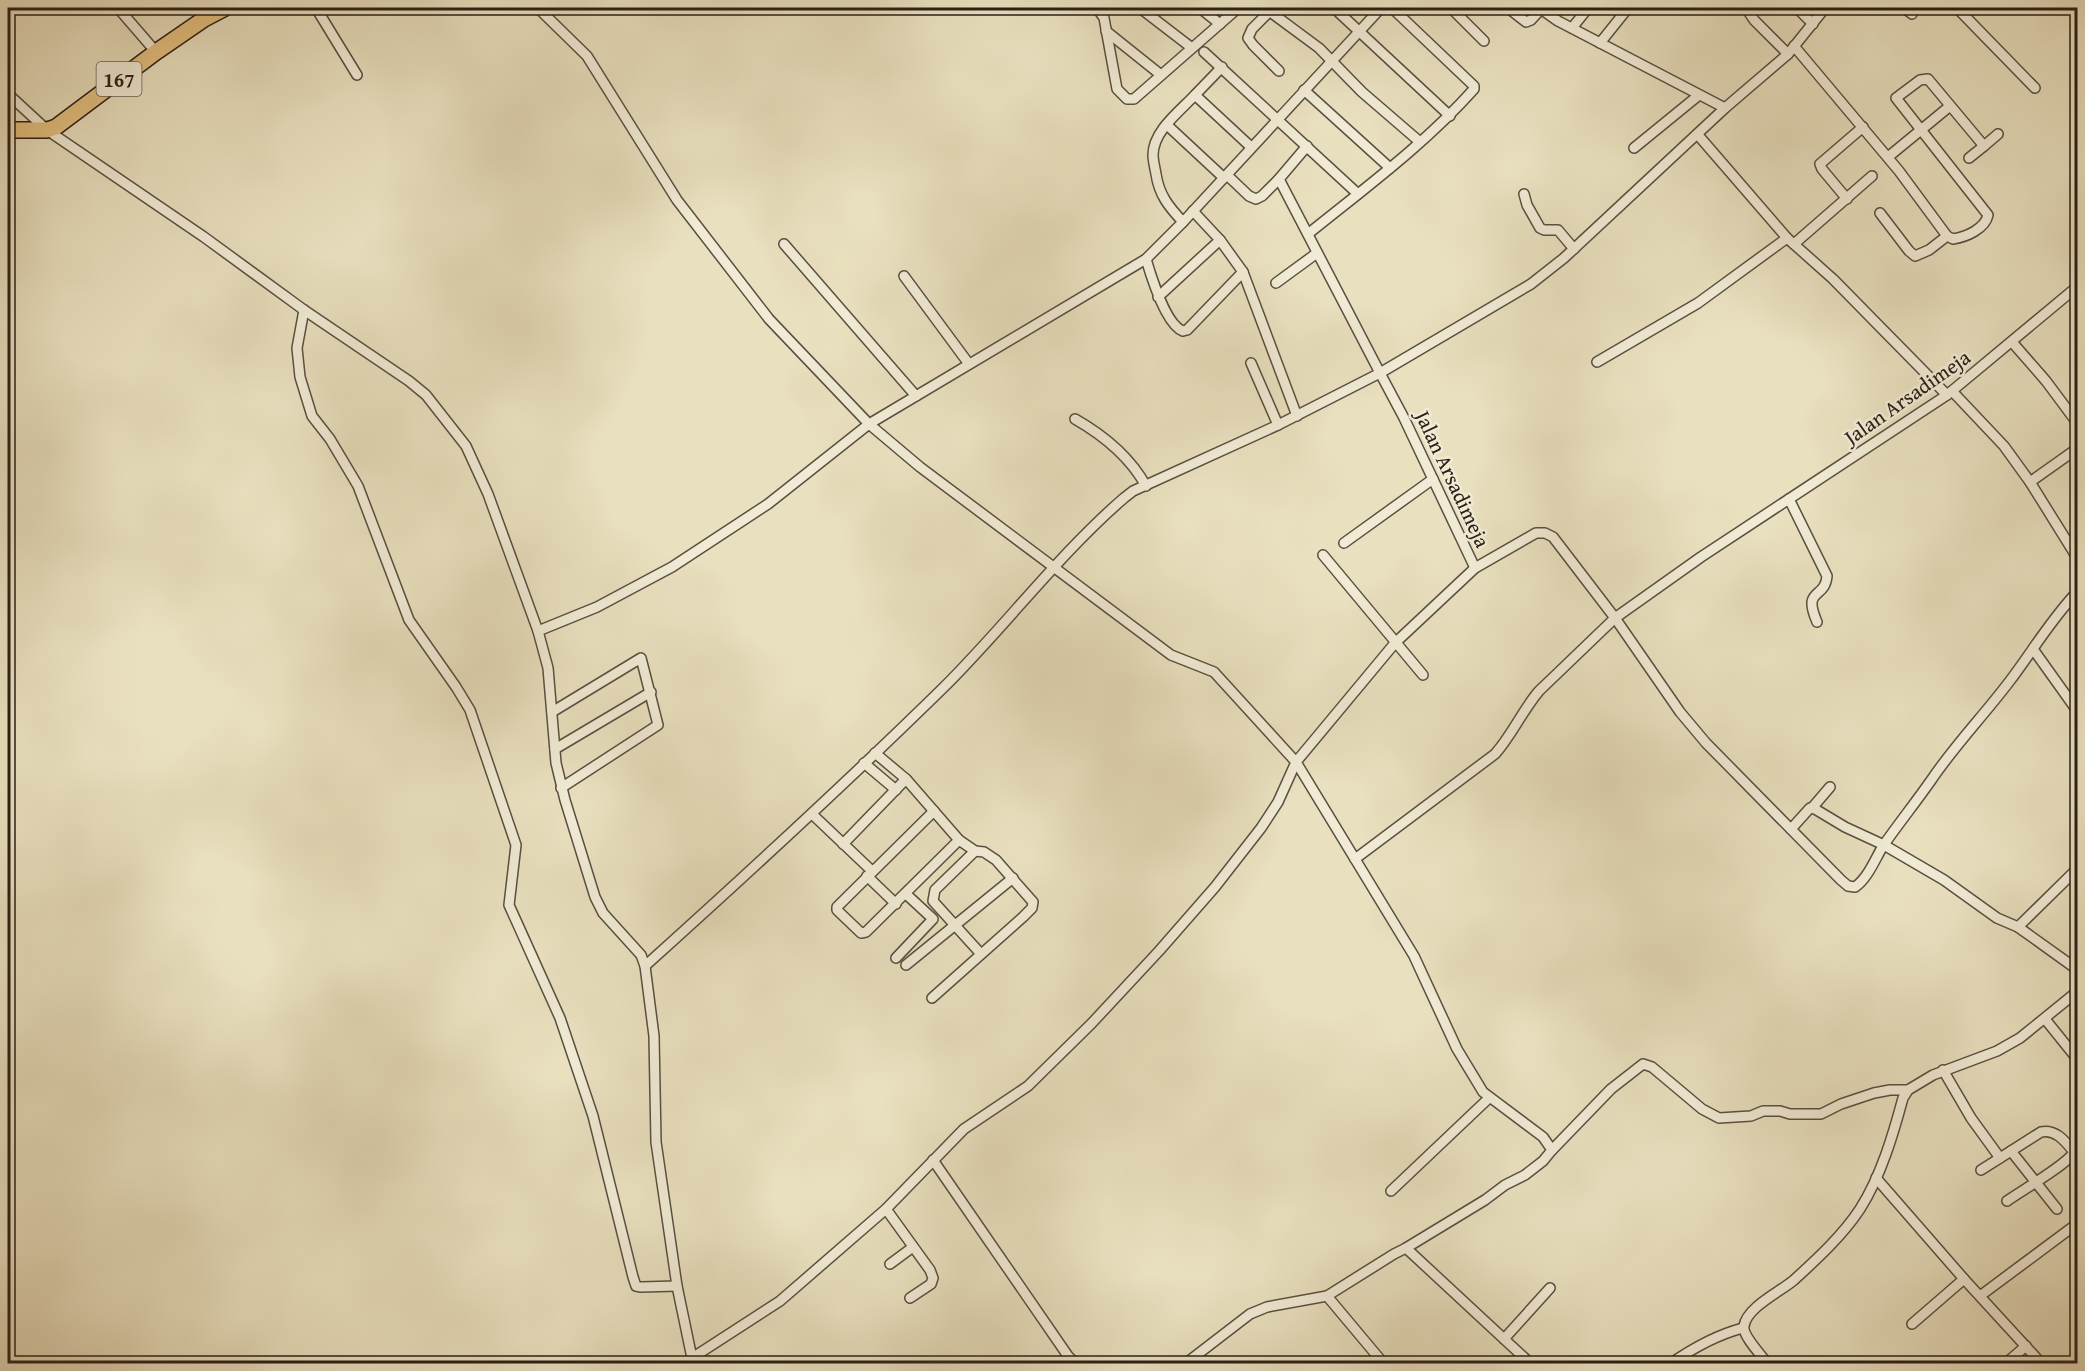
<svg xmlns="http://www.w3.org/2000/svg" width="2085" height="1371" font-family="'Gentium Book Plus',serif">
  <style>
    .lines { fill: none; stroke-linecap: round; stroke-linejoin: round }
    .minor-casing { stroke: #594f41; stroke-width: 12 }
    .primary-casing { stroke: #291f17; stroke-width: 18 }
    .minor { stroke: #f1ebd5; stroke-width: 9 }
    .primary { stroke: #e4c080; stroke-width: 15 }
    .labels { text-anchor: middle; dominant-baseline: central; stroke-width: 5; stroke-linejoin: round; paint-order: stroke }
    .shield { fill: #f1ebd5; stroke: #655c50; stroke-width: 1.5 }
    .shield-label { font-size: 20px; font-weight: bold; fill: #291f17 }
    .street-label { font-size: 21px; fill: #291f17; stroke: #f1ebd5 }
  </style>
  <rect width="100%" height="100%" fill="#e9e0bf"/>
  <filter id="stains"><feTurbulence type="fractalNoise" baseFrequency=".00333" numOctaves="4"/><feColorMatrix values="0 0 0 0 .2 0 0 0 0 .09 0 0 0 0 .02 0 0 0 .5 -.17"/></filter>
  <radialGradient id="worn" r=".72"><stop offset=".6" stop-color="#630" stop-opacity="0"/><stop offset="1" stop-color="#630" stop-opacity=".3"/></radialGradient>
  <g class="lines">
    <!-- minor casing -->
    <g class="minor-casing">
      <g id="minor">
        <polyline points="118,8 156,52"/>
        <polyline points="316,8 357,75"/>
        <polyline points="1097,8 1104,18 1117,89 1127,99 1134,99 1238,8"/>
        <polyline points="1140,8 1192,48"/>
        <polyline points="1200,8 1220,24"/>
        <polyline points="1265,8 1319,48 1362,92 1420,142"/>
        <polyline points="1334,8 1450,116"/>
        <polyline points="1451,8 1484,41"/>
        <polyline points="1508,8 1526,22 1531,20 1542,8"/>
        <polyline points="1746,8 1754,20 1788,54"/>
        <polyline points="1797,8 1813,24"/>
        <polyline points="1904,8 1912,14"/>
        <polyline points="1957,8 2035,88"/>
        <polyline points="1541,9 1558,21 1725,108"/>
        <polyline points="1270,11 1252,29 1248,38 1253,45 1279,71"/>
        <polyline points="1572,28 1588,8"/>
        <polyline points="1106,31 1161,75"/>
        <polyline points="1600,43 1628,8"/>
        <path d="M1794 46 1899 171 1947 236 1953 239C1966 237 1985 229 1988 215L1896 98 1920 80 1928 79 1984 146 1998 134"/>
        <polyline points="1204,52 1358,194"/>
        <polyline points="1222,67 1195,95 1251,147"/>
        <polyline points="1304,90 1390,168"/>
        <polyline points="8,94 47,130 204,237 304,310 409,381 426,395 466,446 488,494 538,631 548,668 556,763 565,800 595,897 603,913 641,955 645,966 654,1036 656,1142 677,1286 692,1358 780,1301 886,1209 964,1129 1028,1086 1092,1023 1159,951 1215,887 1261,828 1278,802 1296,762 1214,672 1171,655 920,467 869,424 769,319 677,200 587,56 538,8"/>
        <polyline points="1167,125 1224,178"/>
        <polyline points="1698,135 1787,238 1833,279 1947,395"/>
        <polyline points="1634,148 1699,95"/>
        <polyline points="1888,157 1950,106"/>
        <polyline points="1969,158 1984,146"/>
        <polyline points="1279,179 1307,146"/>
        <polyline points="1524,194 1527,205 1540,228 1544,230 1558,230 1574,249"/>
        <polyline points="1847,199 1822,169 1820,164 1863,127"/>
        <polyline points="1880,213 1909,251 1915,256 1929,250 1947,236"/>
        <path d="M1183 222C1169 207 1159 195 1156 174 1155 168 1153 161 1153 155 1153 131 1180 111 1195 95"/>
        <path d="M1308 234C1365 188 1425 144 1474 89V86L1392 8"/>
        <polyline points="784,244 916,396"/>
        <polyline points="1794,244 1872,176"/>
        <path d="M1146 259C1151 276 1166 325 1183 331L1187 330 1243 272 1220 240"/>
        <polyline points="1243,272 1297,416"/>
        <polyline points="904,276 969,364"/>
        <polyline points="1276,283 1317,253"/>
        <polyline points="1158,297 1220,240 1193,211"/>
        <polyline points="304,310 297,348 300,377 312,416 330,439 358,486 409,620 456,687 470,710 516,845 509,905 560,1018 593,1116 633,1277 636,1286 641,1287 677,1286"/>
        <polyline points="2012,342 2046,381 2078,424"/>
        <polyline points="1597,362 1698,303 1787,238"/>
        <polyline points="1251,363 1278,425"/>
        <polyline points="1952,391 2004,446 2030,482 2078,559"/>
        <path d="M1075 419C1103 435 1130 457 1146 486"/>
        <polyline points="2030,482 2078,448"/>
        <path d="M1789 499 1827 576C1825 600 1802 587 1817 622"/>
        <polyline points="1344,543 1433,479"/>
        <polyline points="1323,555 1423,675"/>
        <polyline points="1475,568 1404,418 1380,373 1531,284 1564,258 1725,108 1788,54 1825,8"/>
        <polyline points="538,631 597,607 672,567 768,504 869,424 1146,259 1183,222 1381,8"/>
        <polyline points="2033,649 2078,712"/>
        <polyline points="552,712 641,658 658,725 561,788"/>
        <polyline points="555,749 651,692"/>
        <polyline points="875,753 906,779 959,840 975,851 984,852 996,860 1033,902 1032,908 1023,917 932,998"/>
        <polyline points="864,763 896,790"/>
        <polyline points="1812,808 1830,787"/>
        <polyline points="934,811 837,907 837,910 861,933 866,932 959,840"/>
        <polyline points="812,814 872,871"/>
        <polyline points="1791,829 1810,808 1815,809 1845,827 1884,845 1944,880 1997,918 2018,927 2078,970"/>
        <polyline points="843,844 906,779"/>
        <polyline points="975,851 935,890 933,901 981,954"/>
        <path d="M1355 859 1495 754C1512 735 1522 711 1539 691L1615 618 1701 557 1947 395 2078 286"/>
        <polyline points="867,876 896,904"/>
        <polyline points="2018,927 2078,868"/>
        <polyline points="896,958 933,919 906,894"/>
        <polyline points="906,965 1013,878"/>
        <path d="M645 966C745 876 845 784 942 689 1004 628 1057 556 1124 498L1133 491 1278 425 1380 373 1279 179 1262 196 1256 199 1249 196 1227 175"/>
        <polyline points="2045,1019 2078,1060"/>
        <path d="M1943 1070 1971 1118 2000 1158 2041 1132C2056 1129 2065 1141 2074 1152 2068 1164 2021 1191 2007 1201"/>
        <polyline points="1552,1150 1611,1089 1643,1064 1652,1067 1702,1109 1719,1118 1751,1116 1763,1111 1780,1111 1790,1114 1821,1114 1841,1104 1874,1093 1890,1090 1908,1090"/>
        <polyline points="2011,1151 2057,1209"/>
        <polyline points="933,1160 1068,1356 1076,1364"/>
        <polyline points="1981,1170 2000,1158"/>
        <polyline points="1876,1178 1964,1279 2042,1364"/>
        <polyline points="1391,1191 1489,1098"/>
        <polyline points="886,1209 930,1270 933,1278 931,1284 910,1298"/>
        <polyline points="1406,1248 1531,1364"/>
        <polyline points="890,1264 913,1247"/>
        <polyline points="1327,1296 1384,1364"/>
        <polyline points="1980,1296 2078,1223"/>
        <polyline points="1912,1324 1964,1279"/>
        <polyline points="1504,1339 1550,1288"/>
        <path d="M1185 1364 1250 1314 1267 1307 1327 1296 1394 1254 1406 1248 1485 1200 1505 1185 1525 1175 1543 1161 1552 1150 1543 1137 1483 1092 1457 1049 1414 956 1296 762 1395 643 1475 568 1536 533H1545L1553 537 1615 618 1680 712 1706 743 1841 880 1848 886 1855 887C1868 878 1875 859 1883 846 1899 823 1916 802 1932 779 1955 745 1984 715 2009 682 2032 652 2051 619 2078 591"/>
        <path d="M1670 1364C1693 1348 1716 1335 1743 1328"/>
        <path d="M1768 1364C1761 1355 1742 1335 1744 1326 1747 1307 1780 1292 1794 1280 1817 1259 1843 1235 1860 1209 1881 1176 1893 1135 1903 1098L1908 1090 1933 1075 1997 1051 2020 1038 2078 991"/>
        <polyline points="2005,1364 2026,1346"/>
      </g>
    </g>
    <!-- primary casing -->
    <g class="primary-casing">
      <polyline id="primary" points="8,130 47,130 56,127 156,52 204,19 225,8"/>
    </g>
    <!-- minor -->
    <use href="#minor" class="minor"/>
    <!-- primary -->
    <use href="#primary" class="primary"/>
  </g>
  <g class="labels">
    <!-- shield labels -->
    <rect class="shield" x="96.5" y="62" width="45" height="34" rx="4.5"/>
    <g class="shield-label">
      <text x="119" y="79">167</text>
    </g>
    <!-- street labels -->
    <g class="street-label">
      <text transform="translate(1907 397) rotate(-35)">Jalan Arsadimeja</text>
      <text transform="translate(1453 479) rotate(65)">Jalan Arsadimeja</text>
    </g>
  </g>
  <!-- margin -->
  <rect width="2085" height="1371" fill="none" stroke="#e9e0bf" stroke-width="30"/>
  <rect x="9" y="9" width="2067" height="1353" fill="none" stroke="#291f17" stroke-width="3"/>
  <rect x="15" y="15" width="2055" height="1341" fill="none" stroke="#291f17" stroke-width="1.5"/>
  <rect width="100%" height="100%" filter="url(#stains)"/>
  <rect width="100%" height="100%" fill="url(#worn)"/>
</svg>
